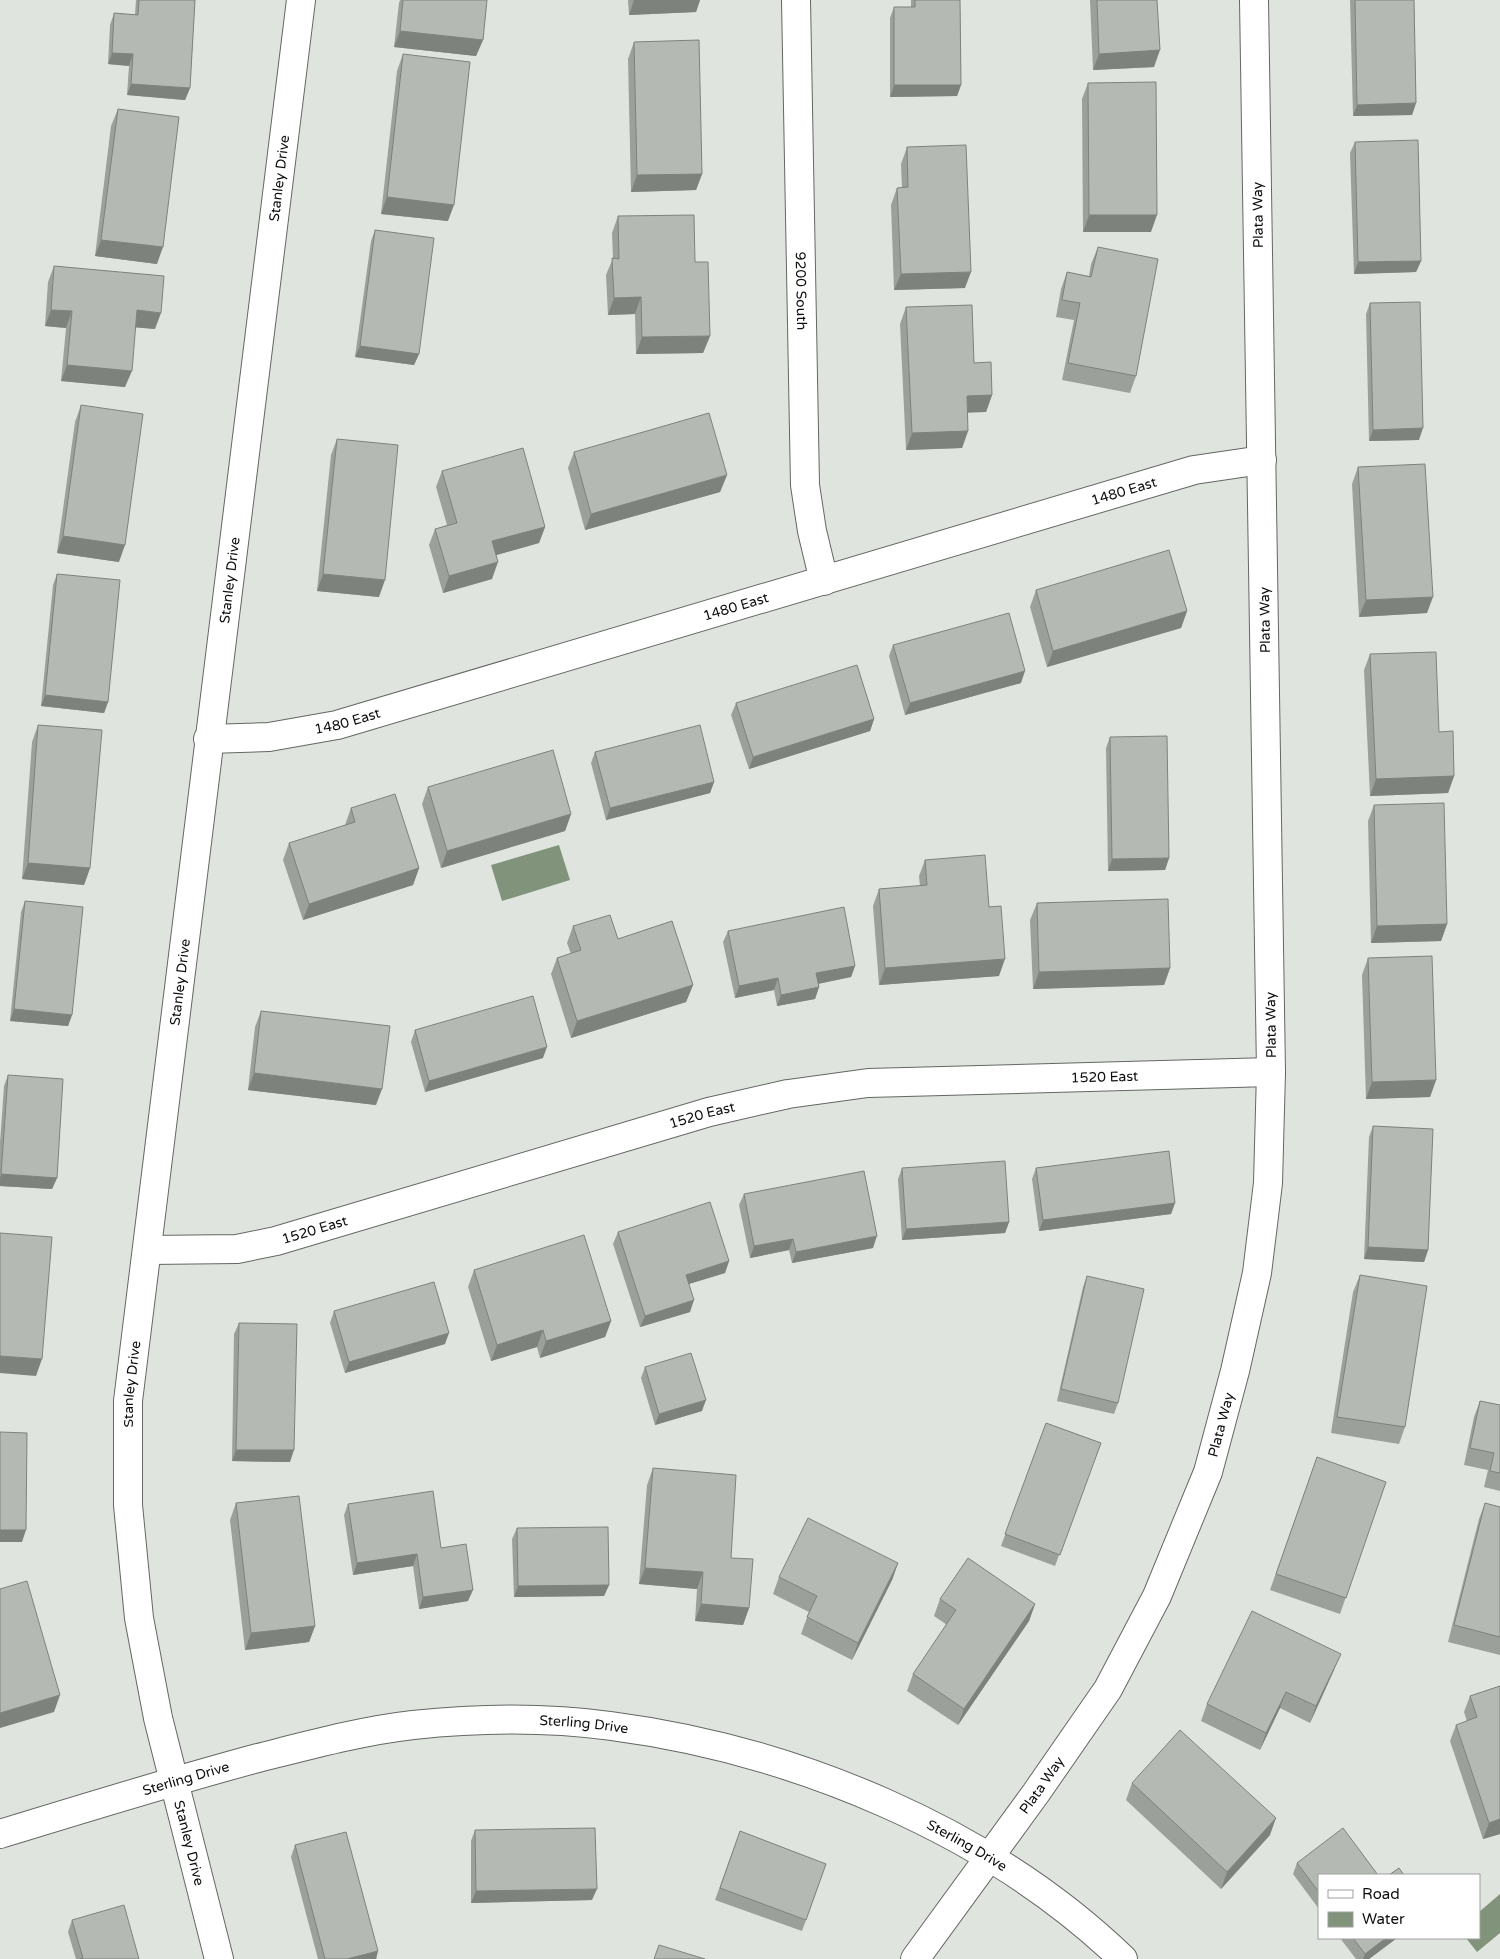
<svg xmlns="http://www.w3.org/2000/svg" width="1500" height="1959" font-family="'Varela Round',sans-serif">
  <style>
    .water { fill: #81947b }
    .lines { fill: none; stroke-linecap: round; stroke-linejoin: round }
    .street-casing { stroke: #636862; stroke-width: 30 }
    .secondary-casing { stroke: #636862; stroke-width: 30 }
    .street { stroke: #fff; stroke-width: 28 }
    .secondary { stroke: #fff; stroke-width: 28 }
    .wall { fill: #9ba09a }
    .shaded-wall { fill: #7e827d }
    .building { fill: #b4bab3; stroke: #7e827d }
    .labels { text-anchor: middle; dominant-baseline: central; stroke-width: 4; stroke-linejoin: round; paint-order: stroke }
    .street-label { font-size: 14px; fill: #0d0f0c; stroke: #fff }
  </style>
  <rect width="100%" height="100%" fill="#dfe5de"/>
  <!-- water -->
  <g class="water">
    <polygon points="559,845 570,880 502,901 491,865"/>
    <polygon points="1500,1894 1500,1933 1477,1952 1466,1938 1479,1938 1479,1912"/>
  </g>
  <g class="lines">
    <!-- street casing -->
    <g class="street-casing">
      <g id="street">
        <path id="s1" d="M796 0 805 485 812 531 824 581"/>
        <path id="s2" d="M208 739 269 737 337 725 1194 470 1262 460"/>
        <path id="s3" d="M149 1250 237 1249 276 1241 709 1112 788 1094 868 1083 1271 1072"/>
        <path id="s4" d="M219 1959 158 1718 139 1618 128 1505V1401L301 0"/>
        <path id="s5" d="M915 1959 1036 1793 1108 1689 1157 1596 1208 1472 1235 1371 1257 1273 1268 1183 1271 1072 1254 0"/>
      </g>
    </g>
    <!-- secondary casing -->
    <g class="secondary-casing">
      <g id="secondary">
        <path id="s6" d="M0 1834C85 1808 169 1782 254 1759 306 1746 360 1731 413 1725 478 1718 546 1717 611 1726 794 1750 989 1830 1123 1959"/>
      </g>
    </g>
    <!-- street -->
    <use href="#street" class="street"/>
    <!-- secondary -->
    <use href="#secondary" class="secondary"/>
  </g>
  <!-- wall -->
  <g class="wall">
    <polygon points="136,0 195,0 190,88 185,100 127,95 129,66 108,64 110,25 114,13 135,15"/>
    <polygon points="400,0 487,0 483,40 476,56 394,47 399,3"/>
    <polygon points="628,0 700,0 696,12 629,15"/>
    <polygon points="911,0 960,0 961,85 957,96 890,97 890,18 894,7 911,7"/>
    <polygon points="1090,0 1157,0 1154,67 1093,70"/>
    <polygon points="1350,0 1414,0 1416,103 1412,115 1353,116"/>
    <polygon points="634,42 702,174 696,190 631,192 628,59"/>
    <polygon points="403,54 448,221 381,214 397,71"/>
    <polygon points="1088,83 1151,232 1083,232 1082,99"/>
    <polygon points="118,109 157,264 95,256 111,126"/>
    <polygon points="1355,142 1421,261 1416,272 1354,274 1350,153"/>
    <polygon points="907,147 965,288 894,290 891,205 897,188 902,188 901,164"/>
    <polygon points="618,216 695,262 710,336 703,353 636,354 635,314 608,315 606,275 613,258 612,233"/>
    <polygon points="375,230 419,354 414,365 355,357 371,241"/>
    <polygon points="1098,247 1136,376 1130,393 1062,380 1074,320 1056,317 1061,289 1067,272 1089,276 1091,264"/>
    <polygon points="54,266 155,329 135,327 125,387 61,381 66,328 45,326 48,282"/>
    <polygon points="1370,303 1419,440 1369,441 1366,314"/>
    <polygon points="906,307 974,363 992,395 986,412 968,412 968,431 962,448 906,450 900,324"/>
    <polygon points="81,405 119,562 57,553 75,422"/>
    <polygon points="337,439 379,597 317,591 331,455"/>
    <polygon points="574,452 727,475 720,492 585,530 568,468"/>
    <polygon points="1358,467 1427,613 1359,617 1352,484"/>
    <polygon points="442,471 545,527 539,543 496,555 492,579 443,593 429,545 435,529 447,525 436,487"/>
    <polygon points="57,574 108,702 104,713 41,706 53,585"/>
    <polygon points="1036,590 1187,611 1181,628 1047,667 1030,607"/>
    <polygon points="893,645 1021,683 905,715 889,656"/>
    <polygon points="1370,654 1439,732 1454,776 1448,793 1370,796 1364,670"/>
    <polygon points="736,703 874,719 870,731 749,769 731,715"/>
    <polygon points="38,725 90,868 84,885 22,879 32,742"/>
    <polygon points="1110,737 1169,858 1165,870 1108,871 1106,748"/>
    <polygon points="595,752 714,782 710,793 606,820 591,763"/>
    <polygon points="428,787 571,814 565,831 441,868 422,804"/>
    <polygon points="1374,805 1447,924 1441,941 1371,943 1368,821"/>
    <polygon points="351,808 419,868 413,885 303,920 283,860 289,843 345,825"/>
    <polygon points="925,860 989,907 999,976 879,985 873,906 879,889 920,886 919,876"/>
    <polygon points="25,901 72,1015 68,1026 10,1021 21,912"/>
    <polygon points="1037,903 1170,968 1164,985 1033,989 1030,920"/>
    <polygon points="573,926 693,985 686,1002 571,1038 551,974 557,958 571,954 567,943"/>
    <polygon points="728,931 855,966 851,977 818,984 819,987 815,999 777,1006 774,990 735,998 723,942"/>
    <polygon points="1368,958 1436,1080 1430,1097 1366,1099 1362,975"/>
    <polygon points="261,1011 376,1105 248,1090 255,1027"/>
    <polygon points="415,1030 543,1058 425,1092 411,1042"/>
    <polygon points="8,1075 57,1178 52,1189 0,1186 0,1142 4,1086"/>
    <polygon points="1373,1126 1428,1250 1424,1262 1364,1259 1369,1137"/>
    <polygon points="902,1168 1009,1222 1005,1233 902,1240 898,1179"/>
    <polygon points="1036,1168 1175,1203 1171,1214 1039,1231 1032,1179"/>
    <polygon points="744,1194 873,1248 792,1263 789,1250 750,1258 739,1205"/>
    <polygon points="618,1232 729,1261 725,1273 689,1284 690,1312 640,1327 613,1244"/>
    <polygon points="474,1270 611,1321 605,1337 540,1358 537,1347 491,1361 468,1287"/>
    <polygon points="1360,1275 1405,1427 1399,1444 1331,1433 1353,1292"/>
    <polygon points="1087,1276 1118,1403 1114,1414 1057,1401 1083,1287"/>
    <polygon points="334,1311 445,1344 345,1373 330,1323"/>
    <polygon points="239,1323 290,1462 232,1461 234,1334"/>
    <polygon points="645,1367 702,1411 655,1425 641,1378"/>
    <polygon points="1480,1401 1500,1405 1500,1491 1484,1487 1488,1470 1464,1465 1474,1417"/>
    <polygon points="1046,1423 1101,1443 1055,1566 1001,1546"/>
    <polygon points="1317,1457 1386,1482 1340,1614 1270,1590"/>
    <polygon points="653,1468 731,1558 749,1608 743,1625 695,1621 697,1589 639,1584 647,1485"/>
    <polygon points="236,1503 315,1626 309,1642 245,1650 230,1520"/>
    <polygon points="1485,1503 1500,1507 1500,1655 1448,1642 1479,1519"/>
    <polygon points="348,1504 441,1548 468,1601 419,1609 413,1566 353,1575 344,1515"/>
    <polygon points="517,1528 609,1585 604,1596 514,1597 512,1539"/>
    <polygon points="898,1563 892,1580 852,1660 801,1634 809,1612 773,1594 779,1577"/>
    <polygon points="940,1599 1035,1604 1029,1621 958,1725 907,1691 913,1674 947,1625 934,1616"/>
    <polygon points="1334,1670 1310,1723 1280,1708 1260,1750 1201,1721 1207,1704"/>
    <polygon points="1500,1686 1500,1834 1483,1839 1450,1741 1456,1725 1467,1721 1464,1712 1470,1696"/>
    <polygon points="1132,1783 1270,1835 1221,1889 1126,1800"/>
    <polygon points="475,1830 592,1900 471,1903 471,1841"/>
    <polygon points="740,1831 826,1864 802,1931 715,1900"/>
    <polygon points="295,1845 378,1951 376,1959 318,1959 291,1857"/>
    <polygon points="1297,1863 1319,1875 1319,1909 1293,1874"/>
    <polygon points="72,1920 139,1959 76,1959 68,1932"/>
    <polygon points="1340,1938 1397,1938 1369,1959 1356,1959"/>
  </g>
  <!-- shaded-wall -->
  <g class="shaded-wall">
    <polygon points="634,0 700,0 696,12 629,15"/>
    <polygon points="400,31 483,40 476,56 394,47"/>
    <polygon points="1160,50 1154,67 1093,70 1099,54"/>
    <polygon points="112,53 133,54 129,66 108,64"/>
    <polygon points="131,84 190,88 185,100 127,95"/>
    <polygon points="894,85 961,85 957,96 890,97"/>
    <polygon points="1416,103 1412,115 1353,116 1357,105"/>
    <polygon points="702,174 696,190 631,192 637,175"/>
    <polygon points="387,197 454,205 448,221 381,214"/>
    <polygon points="1089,215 1157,215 1151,232 1083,232"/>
    <polygon points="101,240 163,247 157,264 95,256"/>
    <polygon points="1421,261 1416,272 1354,274 1358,262"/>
    <polygon points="971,272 965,288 894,290 901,274"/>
    <polygon points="641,297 635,314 608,315 614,298"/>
    <polygon points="51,310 72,311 66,328 45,326"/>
    <polygon points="137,310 161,313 155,329 131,327"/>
    <polygon points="710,336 703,353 636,354 642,337"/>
    <polygon points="360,346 419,354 414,365 355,357"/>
    <polygon points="67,365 132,371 125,387 61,381"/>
    <polygon points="992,395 986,412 961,413 967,396"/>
    <polygon points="1423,428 1419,440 1369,441 1373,430"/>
    <polygon points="968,431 962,448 906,450 912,433"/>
    <polygon points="727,475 720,492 585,530 591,514"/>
    <polygon points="545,527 539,543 486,558 492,541"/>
    <polygon points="63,536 125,545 119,562 57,553"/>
    <polygon points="498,562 492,579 443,593 449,576"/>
    <polygon points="323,574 385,580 379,597 317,591"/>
    <polygon points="1433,597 1427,613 1359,617 1366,600"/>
    <polygon points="1187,611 1181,628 1047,667 1053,651"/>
    <polygon points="1025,671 1021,683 905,715 910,703"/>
    <polygon points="45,695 108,702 104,713 41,706"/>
    <polygon points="874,719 870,731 749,769 753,757"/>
    <polygon points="1454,776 1448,793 1370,796 1376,779"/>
    <polygon points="714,782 710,793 606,820 610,808"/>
    <polygon points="571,814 565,831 441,868 447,851"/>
    <polygon points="1169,858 1165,870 1108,871 1112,859"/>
    <polygon points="28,863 90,868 84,885 22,879"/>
    <polygon points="419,868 413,885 303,920 309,904"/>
    <polygon points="1447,924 1441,941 1371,943 1377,926"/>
    <polygon points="1005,959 999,976 879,985 885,968"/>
    <polygon points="855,966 851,977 812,985 816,973"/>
    <polygon points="1170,968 1164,985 1033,989 1039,972"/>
    <polygon points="778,978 774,990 735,998 739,986"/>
    <polygon points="693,985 686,1002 571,1038 577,1021"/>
    <polygon points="819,987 815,999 777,1006 781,995"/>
    <polygon points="14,1009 72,1015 68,1026 10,1021"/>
    <polygon points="547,1047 543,1058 425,1092 429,1081"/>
    <polygon points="254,1073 382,1089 376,1105 248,1090"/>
    <polygon points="1436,1080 1430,1097 1366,1099 1372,1082"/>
    <polygon points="1,1174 57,1178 52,1189 0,1186 0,1178"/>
    <polygon points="1175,1203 1171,1214 1039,1231 1043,1220"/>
    <polygon points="1009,1222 1005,1233 902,1240 906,1229"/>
    <polygon points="877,1236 873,1248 792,1263 796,1252"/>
    <polygon points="793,1239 789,1250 750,1258 754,1246"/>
    <polygon points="1368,1247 1428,1250 1424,1262 1364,1259"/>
    <polygon points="729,1261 725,1273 682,1286 686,1275"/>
    <polygon points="694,1300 690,1312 640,1327 645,1316"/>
    <polygon points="611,1321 605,1337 540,1358 546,1341"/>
    <polygon points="543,1330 537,1347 491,1361 497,1345"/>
    <polygon points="449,1333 445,1344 345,1373 349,1362"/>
    <polygon points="0,1356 42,1359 36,1376 0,1373"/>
    <polygon points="706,1400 702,1411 655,1425 659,1414"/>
    <polygon points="236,1450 294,1450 290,1462 232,1461"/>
    <polygon points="0,1530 26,1530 22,1542 0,1542"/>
    <polygon points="417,1554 413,1566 353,1575 357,1563"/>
    <polygon points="898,1563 892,1580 852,1660 858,1643"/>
    <polygon points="645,1568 703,1572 697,1589 639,1584"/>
    <polygon points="609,1585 604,1596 514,1597 518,1586"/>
    <polygon points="473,1590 468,1601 419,1609 423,1597"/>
    <polygon points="701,1604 749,1608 743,1625 695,1621"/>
    <polygon points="1035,1604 1029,1621 958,1725 964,1709"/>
    <polygon points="315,1626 309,1642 245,1650 251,1633"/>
    <polygon points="1341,1654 1334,1670 1310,1723 1316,1706"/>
    <polygon points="1286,1692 1280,1708 1260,1750 1266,1733"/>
    <polygon points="60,1695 54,1712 0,1728 0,1713"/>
    <polygon points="1276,1818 1270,1835 1221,1889 1227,1872"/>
    <polygon points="1500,1819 1500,1834 1483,1839 1489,1823"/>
    <polygon points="597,1889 592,1900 471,1903 476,1891"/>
    <polygon points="1386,1938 1397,1938 1369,1959 1363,1959 1365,1954"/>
    <polygon points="378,1951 376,1959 347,1959"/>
  </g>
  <!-- building -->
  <g class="building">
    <polygon points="139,0 195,0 190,88 131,84 133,54 112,53 114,13 138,15"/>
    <polygon points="403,0 487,0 483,40 400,31"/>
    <polygon points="915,0 960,0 961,85 894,85 894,7 915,7"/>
    <polygon points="1097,0 1157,0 1160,50 1099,54"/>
    <polygon points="1355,0 1414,0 1416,103 1357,105"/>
    <polygon points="699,40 702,174 637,175 634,42"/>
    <polygon points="403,54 470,62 454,205 387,197"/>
    <polygon points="1156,82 1157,215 1089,215 1088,83"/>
    <polygon points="118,109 179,117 163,247 101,240"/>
    <polygon points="1418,140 1421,261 1358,262 1355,142"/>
    <polygon points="966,145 971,272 901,274 897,188 908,187 907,147"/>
    <polygon points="694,215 695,262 708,262 710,336 642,337 641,297 614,298 612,258 619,259 618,216"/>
    <polygon points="375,230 434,238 419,354 360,346"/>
    <polygon points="1098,247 1158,259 1136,376 1068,363 1080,303 1062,300 1067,272 1091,277"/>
    <polygon points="54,266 164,276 161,313 137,310 132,371 67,365 72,311 51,310"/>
    <polygon points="1420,302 1423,428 1373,430 1370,303"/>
    <polygon points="972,305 974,363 991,362 992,395 967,396 968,431 912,433 906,307"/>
    <polygon points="81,405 143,414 125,545 63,536"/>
    <polygon points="709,413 727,475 591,514 574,452"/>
    <polygon points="337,439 398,445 385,580 323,574"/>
    <polygon points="523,448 545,527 492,541 498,562 449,576 435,529 457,523 442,471"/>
    <polygon points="1425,464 1433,597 1366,600 1358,467"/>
    <polygon points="1169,550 1187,611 1053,651 1036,590"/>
    <polygon points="57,574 120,580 108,702 45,695"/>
    <polygon points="1009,613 1025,671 910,703 893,645"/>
    <polygon points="1436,652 1439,732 1453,731 1454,776 1376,779 1370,654"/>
    <polygon points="857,665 874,719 753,757 736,703"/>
    <polygon points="38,725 102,730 90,868 28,863"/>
    <polygon points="700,725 714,782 610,808 595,752"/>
    <polygon points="1167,736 1169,858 1112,859 1110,737"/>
    <polygon points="553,750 571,814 447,851 428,787"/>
    <polygon points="395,794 419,868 309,904 289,843 355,822 351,808"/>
    <polygon points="1444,803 1447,924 1377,926 1374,805"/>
    <polygon points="985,855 989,907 1001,906 1005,959 885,968 879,889 927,885 925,860"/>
    <polygon points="1168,899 1170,968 1039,972 1037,903"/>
    <polygon points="25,901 83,907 72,1015 14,1009"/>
    <polygon points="844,907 855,966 816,973 819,987 781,995 778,978 739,986 728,931"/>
    <polygon points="610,915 618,939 672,921 693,985 577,1021 557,958 581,950 573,926"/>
    <polygon points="1432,956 1436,1080 1372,1082 1368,958"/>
    <polygon points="533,996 547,1047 429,1081 415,1030"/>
    <polygon points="261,1011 390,1026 382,1089 254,1073"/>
    <polygon points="8,1075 63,1079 57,1178 1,1174"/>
    <polygon points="1373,1126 1433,1129 1428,1250 1368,1247"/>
    <polygon points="1169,1151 1175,1203 1043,1220 1036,1168"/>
    <polygon points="1005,1161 1009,1222 906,1229 902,1168"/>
    <polygon points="864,1171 877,1236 796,1252 793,1239 754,1246 744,1194"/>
    <polygon points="710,1202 729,1261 686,1275 694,1300 645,1316 618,1232"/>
    <polygon points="0,1233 52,1237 42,1359 0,1356"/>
    <polygon points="584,1235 611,1321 546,1341 543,1330 497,1345 474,1270"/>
    <polygon points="1360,1275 1427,1286 1405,1427 1337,1417"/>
    <polygon points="1087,1276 1144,1289 1118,1403 1061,1389"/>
    <polygon points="434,1282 449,1333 349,1362 334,1311"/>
    <polygon points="239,1323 297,1324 294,1450 236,1450"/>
    <polygon points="691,1353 706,1400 659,1414 645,1367"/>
    <polygon points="1480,1401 1500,1405 1500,1473 1490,1471 1494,1453 1470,1448"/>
    <polygon points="1046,1423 1101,1443 1060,1555 1005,1534"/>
    <polygon points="0,1432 27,1433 26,1530 0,1530"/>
    <polygon points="1317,1457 1386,1482 1346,1598 1276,1574"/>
    <polygon points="653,1468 736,1475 731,1558 753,1559 749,1608 701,1604 703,1572 645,1568"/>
    <polygon points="433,1491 441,1548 466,1544 473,1590 423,1597 417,1554 357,1563 348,1504"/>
    <polygon points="299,1496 315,1626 251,1633 236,1503"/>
    <polygon points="1485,1503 1500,1507 1500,1637 1454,1625"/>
    <polygon points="808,1518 898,1563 858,1643 807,1617 817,1596 779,1577"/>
    <polygon points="608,1527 609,1585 518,1586 517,1528"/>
    <polygon points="968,1558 1035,1604 964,1709 913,1674 956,1610 940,1599"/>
    <polygon points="27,1581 60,1695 0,1713 0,1589"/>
    <polygon points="1252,1611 1341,1654 1316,1706 1286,1692 1266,1733 1207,1704"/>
    <polygon points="1500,1686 1500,1819 1489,1823 1456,1725 1477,1717 1470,1696"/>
    <polygon points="1180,1730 1276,1818 1227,1872 1132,1783"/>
    <polygon points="595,1828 597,1889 476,1891 475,1830"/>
    <polygon points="1343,1828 1378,1875 1319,1875 1319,1892 1297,1863"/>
    <polygon points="740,1831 826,1864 806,1920 720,1888"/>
    <polygon points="346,1832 378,1951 347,1959 325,1959 295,1845"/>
    <polygon points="1399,1868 1404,1875 1389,1875"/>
    <polygon points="124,1905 139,1959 80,1959 83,1958 72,1920"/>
    <polygon points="1353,1938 1386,1938 1365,1954"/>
    <polygon points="659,1945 705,1959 654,1959"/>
  </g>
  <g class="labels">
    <!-- street labels -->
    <g class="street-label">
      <text stroke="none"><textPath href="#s4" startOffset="1800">Stanley Drive</textPath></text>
      <text transform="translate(1258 215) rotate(-91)">Plata Way</text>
      <text stroke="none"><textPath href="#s1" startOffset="291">9200 South</textPath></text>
      <text stroke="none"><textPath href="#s2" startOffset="951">1480 East</textPath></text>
      <text stroke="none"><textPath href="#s4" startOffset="1395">Stanley Drive</textPath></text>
      <text stroke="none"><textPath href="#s2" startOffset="546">1480 East</textPath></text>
      <text transform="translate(1265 620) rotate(-91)">Plata Way</text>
      <text stroke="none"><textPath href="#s2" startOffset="141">1480 East</textPath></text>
      <text stroke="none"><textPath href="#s4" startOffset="990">Stanley Drive</textPath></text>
      <text transform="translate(1271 1025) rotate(-91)">Plata Way</text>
      <text stroke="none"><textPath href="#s3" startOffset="978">1520 East</textPath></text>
      <text stroke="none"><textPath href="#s3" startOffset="572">1520 East</textPath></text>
      <text stroke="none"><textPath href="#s3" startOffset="168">1520 East</textPath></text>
      <text stroke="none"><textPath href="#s4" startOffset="585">Stanley Drive</textPath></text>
      <text stroke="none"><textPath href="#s5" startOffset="620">Plata Way</textPath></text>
      <text stroke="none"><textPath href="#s6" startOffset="599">Sterling Drive</textPath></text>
      <text stroke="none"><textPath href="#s6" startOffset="194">Sterling Drive</textPath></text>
      <text stroke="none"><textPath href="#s5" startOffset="215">Plata Way</textPath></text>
      <text transform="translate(189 1843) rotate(76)">Stanley Drive</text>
      <text stroke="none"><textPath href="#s6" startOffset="1004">Sterling Drive</textPath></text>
    </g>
  </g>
  <!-- legend -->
  <rect x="1318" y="1874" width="162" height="65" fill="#ffffff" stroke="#9e9f9e"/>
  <rect x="1328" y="1890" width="25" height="8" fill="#ffffff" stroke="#9e9f9e"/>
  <text x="1362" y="1899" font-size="15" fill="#0d0f0c">Road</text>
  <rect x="1328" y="1912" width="25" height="15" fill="#81947b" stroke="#9e9f9e"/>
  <text x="1362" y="1924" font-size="15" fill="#0d0f0c">Water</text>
</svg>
